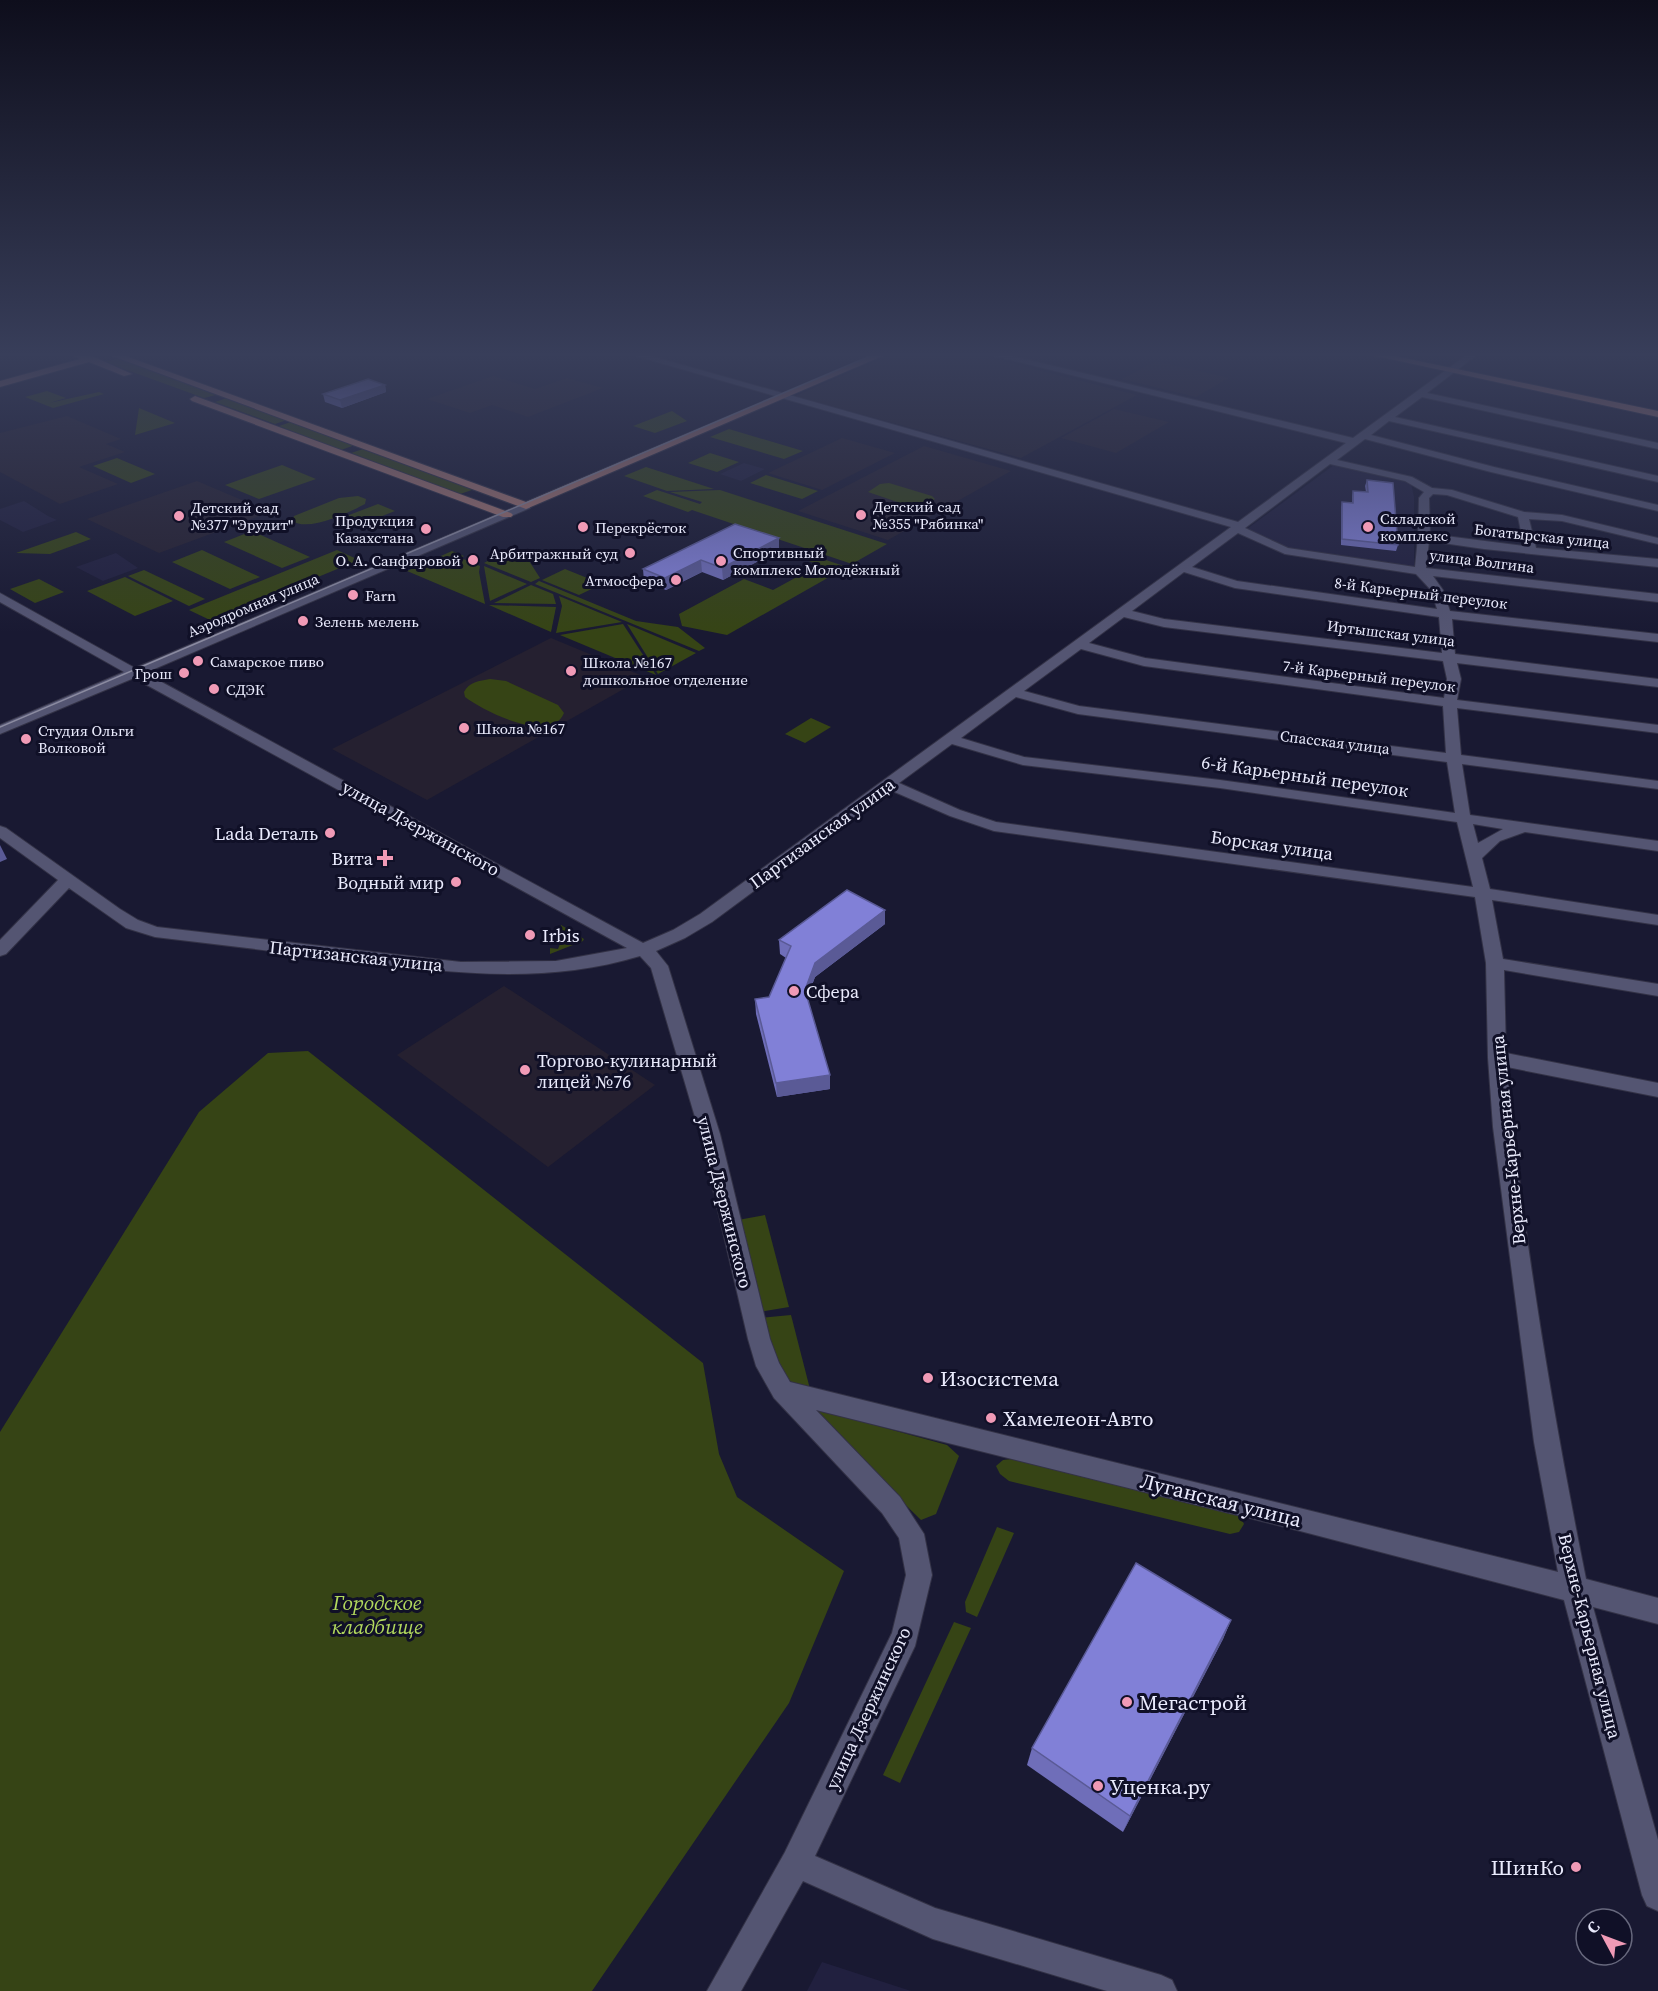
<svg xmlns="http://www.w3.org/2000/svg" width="1658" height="1991" font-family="'Source Serif 4',serif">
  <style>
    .built { fill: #21203f }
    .education { fill: #252030 }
    .medical { fill: #242131 }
    .green { fill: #364415 }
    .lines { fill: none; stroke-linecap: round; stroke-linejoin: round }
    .minor-casing { stroke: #333246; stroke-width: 2 }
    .major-casing { stroke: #333246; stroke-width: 2 }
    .minor { fill: #545572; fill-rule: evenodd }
    .major { fill: #a67671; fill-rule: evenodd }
    .tram { stroke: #8b8ba0; stroke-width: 1.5 }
    .wall { fill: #6f6eb9 }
    .shaded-wall { fill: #5a5a96 }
    .building { fill: #8180d7; stroke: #5a5a96; stroke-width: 1.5 }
    .poi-dot { fill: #f09ab6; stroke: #101027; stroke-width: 2 }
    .labels { text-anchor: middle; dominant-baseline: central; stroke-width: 6; stroke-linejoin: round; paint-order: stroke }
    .far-poi-label { font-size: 15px; fill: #eaebfd; stroke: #101027; text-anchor: start }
    .far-street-label { font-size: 15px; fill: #eaebfd; stroke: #101027 }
    .street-label { font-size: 18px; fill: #eaebfd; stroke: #101027 }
    .poi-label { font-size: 18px; fill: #eaebfd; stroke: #101027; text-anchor: end }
    .near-poi-label { font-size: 21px; fill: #eaebfd; stroke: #101027; text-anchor: start }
    .near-street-label { font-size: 21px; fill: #eaebfd; stroke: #101027 }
    .near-park-label { font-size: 21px; font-style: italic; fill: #b2d95d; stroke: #101027 }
  </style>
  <rect width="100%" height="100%" fill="#191932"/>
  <!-- built -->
  <g class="built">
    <polygon points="744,463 765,469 741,481 720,474"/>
    <polygon points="1334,465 1411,483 1414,497 1414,568 1287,549 1275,545 1247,529"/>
    <polygon points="24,501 48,516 57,520 23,532 0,520 0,509"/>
    <polygon points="116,553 138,568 103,581 76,567"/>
    <polygon points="822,1962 911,1991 807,1991"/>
  </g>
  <!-- education -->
  <g class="education">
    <polygon points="1156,361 1229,378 1196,397 1122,379"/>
    <polygon points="493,376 535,389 567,378 603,388 528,417 492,405 470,413 427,399"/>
    <polygon points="1114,409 1169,422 1116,453 1061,438"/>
    <polygon points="67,416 121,439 106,444 125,452 79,467 118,484 60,504 0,472 0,433"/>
    <polygon points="842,438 895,453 822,490 768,473"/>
    <polygon points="924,446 1011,471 888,540 798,511"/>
    <polygon points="197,481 270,512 159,553 87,519"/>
    <polygon points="551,638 645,677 427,800 332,749"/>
    <polygon points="504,986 655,1085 548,1167 397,1055"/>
  </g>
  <!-- medical -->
  <polygon class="medical" points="892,354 975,354 1137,395 1021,458 795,396"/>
  <!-- green -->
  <g class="green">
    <polygon points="119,358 216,395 204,398 105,362"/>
    <polygon points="47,391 66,398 49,403 99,392 104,394 53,408 25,397"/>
    <polygon points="227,398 287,420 275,424 215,402"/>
    <polygon points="139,408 175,423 135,435"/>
    <polygon points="672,411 687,421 655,433 633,426"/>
    <polygon points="291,422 355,445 341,450 279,426"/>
    <polygon points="729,429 803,451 784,459 710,437"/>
    <polygon points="363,449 472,489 472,490 460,494 351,453"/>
    <polygon points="710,453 739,462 717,472 688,463"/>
    <polygon points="117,458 155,474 131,483 93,466"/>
    <polygon points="282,465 316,479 259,499 225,485"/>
    <polygon points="646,467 714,489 667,491 624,476"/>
    <polygon points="766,475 818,491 802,499 750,483"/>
    <polygon points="889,483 932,496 935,499 924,506 915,508 868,492 880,484"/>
    <polygon points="657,490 700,504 702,502 670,492 720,490 887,544 852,564 692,510 688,512 643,496"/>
    <path d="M358 496 366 499 365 504C348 513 309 532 292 521L294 516 339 498Z"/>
    <polygon points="378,504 395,511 354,527 336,520"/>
    <polygon points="252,531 310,557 282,568 224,542"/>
    <polygon points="76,532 91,539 50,554 16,553"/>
    <polygon points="511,548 524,553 540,578 531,582 484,563"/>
    <polygon points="202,550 260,577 230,589 172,562"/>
    <polygon points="337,550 359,560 212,621 189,610"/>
    <polygon points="452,551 464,556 461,558 480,566 479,572 485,604 407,571"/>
    <polygon points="799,551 847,567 727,635 682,626 679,614 744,579 773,590 819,565 791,554"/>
    <polygon points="484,566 527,584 490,601"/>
    <polygon points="565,569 602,584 579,595 542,580"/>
    <polygon points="144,570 205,599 189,606 128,576"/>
    <polygon points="125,577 173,601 135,616 87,591"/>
    <polygon points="39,579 64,592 35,603 10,589"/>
    <polygon points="539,581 636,621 678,627 705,648 699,651 535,584"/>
    <polygon points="531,585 553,594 556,604 494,603"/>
    <polygon points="559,596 622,622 556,633 562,606"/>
    <polygon points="489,605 556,607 551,632"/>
    <polygon points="623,624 656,675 560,635"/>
    <polygon points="627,624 696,653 658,674"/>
    <path d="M490 679 506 681 558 705 564 713C551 745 483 711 465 697L464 692C469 682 479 681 490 679Z"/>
    <polygon points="811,718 831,727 805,743 785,734"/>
    <polygon points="561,925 584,939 583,941 550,954 550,948 558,949 564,934 558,933"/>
    <polygon points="308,1051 703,1363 719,1454 737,1497 844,1571 789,1703 592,1991 0,1991 0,1432 199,1112 268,1053"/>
    <polygon points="765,1215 789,1307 759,1312 738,1220"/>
    <polygon points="791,1315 811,1393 781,1379 759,1318"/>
    <polygon points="805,1406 947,1445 959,1456 936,1514 921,1520"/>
    <polygon points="1012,1459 1230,1510 1240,1516 1244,1524 1239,1532 1230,1534 1009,1481 1000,1474 996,1466 1003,1460"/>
    <polygon points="997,1527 1014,1533 977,1617 966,1612 965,1602"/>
    <polygon points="954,1622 971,1628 900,1783 883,1775"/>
  </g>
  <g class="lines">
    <!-- minor casing -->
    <g class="minor-casing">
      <path id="minor" d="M629 354H644L1238 522 1346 443 987 354H1004L1353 438 1468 354H1478L1427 393 1658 443V449L1422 397 1395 417 1658 476V482L1389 421 1371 435 1494 467 1658 505V511L1491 472 1365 439 1337 460 1412 477 1432 488 1452 490 1524 512 1562 515 1658 538V544L1562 521 1529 519 1536 548 1658 559V567L1484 549 1429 541 1426 568 1658 594V602L1433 576 1443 590 1450 611 1658 634V642L1452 619 1455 654 1658 679V687L1457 663 1461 679 1457 700 1658 725V733L1457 708 1461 755 1658 781V789L1462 764 1470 815 1658 841V851L1525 832 1500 841 1482 858 1490 889 1658 915V925L1492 900 1503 959 1658 984V996L1504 970 1506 1053 1658 1083V1097L1507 1067C1523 1238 1552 1410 1586 1579L1658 1598V1624L1593 1607 1658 1840V1911L1647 1906 1642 1895 1564 1600 1281 1526 816 1410 900 1497 924 1534 932 1575 915 1646 815 1856 935 1908 1161 1975 1172 1980 1177 1991H1107L933 1939 803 1881 741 1991H707L785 1852 892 1633 906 1575 899 1538 882 1513 774 1398 756 1366 748 1339 700 1134 651 968 640 956C545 985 450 973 355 961 288 953 222 945 155 937L126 928 69 888 6 954 0 956V940L58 880 0 838V826L6 828 120 909 138 920 157 927 461 962 556 961 627 948 134 678 0 734V725L124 672 0 602V593L135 668 522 504H530V508L145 673 643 943 673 930 700 914 1231 527ZM1330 464 1405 481 1424 492 1419 498 1418 537 1415 567 1288 548 1245 528ZM1433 494 1447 495 1518 517 1524 546 1430 534 1429 498ZM1238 533 1285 554 1416 574 1431 590 1437 609 1237 581 1192 567ZM1184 572 1235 588 1439 617 1442 653 1164 619 1132 611ZM1124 617 1164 627 1443 661 1447 679 1444 698 1145 658 1089 643ZM1081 649 1144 666 1443 706 1446 753 1079 706 1024 691ZM1016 697 1078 714 1447 762 1455 813 1220 780 1024 757 961 738ZM952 744 1023 765 1220 788 1457 822 1473 887 996 822 960 810 899 783ZM890 790 950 816 994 831 1475 897 1486 963 1488 1058 1493 1127 1534 1442 1558 1572 790 1382 779 1363 770 1339 720 1134 668 966 656 951 685 938 712 922ZM1473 824 1503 829 1478 843Z"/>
    </g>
    <!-- major casing -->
    <g class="major-casing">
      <g id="major">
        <polygon points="71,354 94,357 132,374 124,376 89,362 0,387 0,381 80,359"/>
        <polygon points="107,354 120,354 526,502 875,354 887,354 526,509"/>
        <polygon points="1367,354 1385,354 1658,411 1658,417"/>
        <polygon points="195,396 511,513 513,515 511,517 503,517 192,401 190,399"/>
      </g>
    </g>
    <!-- minor -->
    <use href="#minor" class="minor"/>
    <!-- major -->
    <use href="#major" class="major"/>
    <!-- tram -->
    <polyline class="tram" points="0,727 875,354"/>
  </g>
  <!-- wall -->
  <g class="wall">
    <polygon points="385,385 386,392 342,408 325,402 323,394"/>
    <polygon points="1367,480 1398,545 1396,551 1341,545 1341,507 1342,502 1352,502 1352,496 1353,491 1366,492 1365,486"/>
    <polygon points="735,524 779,550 723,580 702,572 666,590 644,581 643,569"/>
    <polygon points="885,924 815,977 807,998 830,1075 830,1089 777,1097 756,1014 755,999 769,997 786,958 780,954 779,940"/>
    <polygon points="1231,1620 1223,1639 1123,1832 1027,1765 1032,1748"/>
  </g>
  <!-- shaded-wall -->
  <g class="shaded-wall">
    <polygon points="385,385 386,392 342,408 340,400"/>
    <polygon points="779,538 779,550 723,580 722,568"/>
    <polygon points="701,560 702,572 666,590 665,578"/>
    <polygon points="0,845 7,859 0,862"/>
    <polygon points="885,910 885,924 815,977 805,1004 805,990 815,963"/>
    <polygon points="830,1075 830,1089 777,1097 776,1083"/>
    <polygon points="1231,1620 1223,1639 1123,1832 1130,1816"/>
  </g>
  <!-- building -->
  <g class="building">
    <polygon points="368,379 385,385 340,400 323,394"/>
    <polygon points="1367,480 1393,483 1398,545 1342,539 1342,502 1353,503 1353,491 1368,492"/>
    <polygon points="735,524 779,538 722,568 701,560 665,578 643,569"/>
    <polygon points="847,890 885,910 815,963 805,990 830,1075 776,1083 755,999 769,997 791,946 779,940"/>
    <polygon points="1136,1563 1231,1620 1130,1816 1032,1748"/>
  </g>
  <!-- sky -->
  <linearGradient id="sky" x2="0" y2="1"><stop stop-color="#0e0e1c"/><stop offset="0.56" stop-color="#383e5a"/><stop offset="1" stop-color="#383e5a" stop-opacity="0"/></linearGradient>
  <rect width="1658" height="633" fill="url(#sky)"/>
  <!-- markers -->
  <g class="poi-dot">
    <circle cx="861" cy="515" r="6"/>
    <circle cx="179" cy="516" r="6"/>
    <circle cx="583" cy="527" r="6"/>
    <circle cx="1368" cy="527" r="6"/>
    <circle cx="426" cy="529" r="6"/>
    <circle cx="630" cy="553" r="6"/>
    <circle cx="473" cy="560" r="6"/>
    <circle cx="721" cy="561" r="6"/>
    <circle cx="676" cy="580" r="6"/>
    <circle cx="353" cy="595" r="6"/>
    <circle cx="303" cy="621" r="6"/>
    <circle cx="198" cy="661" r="6"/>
    <circle cx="571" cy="671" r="6"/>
    <circle cx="184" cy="673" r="6"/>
    <circle cx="214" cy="689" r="6"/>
    <circle cx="464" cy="728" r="6"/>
    <circle cx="26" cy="739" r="6"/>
    <circle cx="330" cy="833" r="6"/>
    <path d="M382 849h6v6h6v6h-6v6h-6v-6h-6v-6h6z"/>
    <circle cx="456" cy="882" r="6"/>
    <circle cx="530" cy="935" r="6"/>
    <circle cx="794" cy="991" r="6"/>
    <circle cx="525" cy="1070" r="6"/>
    <circle cx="928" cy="1378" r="6"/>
    <circle cx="991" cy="1418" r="6"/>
    <circle cx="1127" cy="1702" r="6"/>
    <circle cx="1098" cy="1786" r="6"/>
    <circle cx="1576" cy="1867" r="6"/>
  </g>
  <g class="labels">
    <!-- far-poi labels -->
    <g class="far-poi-label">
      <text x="873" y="506">Детский сад<tspan x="873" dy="17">№355 "Рябинка"</tspan></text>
      <text x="191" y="507">Детский сад<tspan x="191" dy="17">№377 "Эрудит"</tspan></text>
      <text x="1380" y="518">Складской<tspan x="1380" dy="17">комплекс</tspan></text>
      <text x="414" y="520" text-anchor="end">Продукция<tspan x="414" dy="17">Казахстана</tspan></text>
      <text x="595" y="527">Перекрёсток</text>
      <text x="733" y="552">Спортивный<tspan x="733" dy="17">комплекс Молодёжный</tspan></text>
      <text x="618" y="553" text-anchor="end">Арбитражный суд</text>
      <text x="461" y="560" text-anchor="end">О. А. Санфировой</text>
      <text x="664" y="580" text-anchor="end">Атмосфера</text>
      <text x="365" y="595">Farn</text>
      <text x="315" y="621">Зелень мелень</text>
      <text x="210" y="661">Самарское пиво</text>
      <text x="583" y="662">Школа №167<tspan x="583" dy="17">дошкольное отделение</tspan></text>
      <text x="172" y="673" text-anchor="end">Грош</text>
      <text x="226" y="689">СДЭК</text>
      <text x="476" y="728">Школа №167</text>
      <text x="38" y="730">Студия Ольги<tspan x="38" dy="17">Волковой</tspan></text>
    </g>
    <!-- far-street labels -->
    <g class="far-street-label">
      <text transform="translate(1542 536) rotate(6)">Богатырская улица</text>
      <text transform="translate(1482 561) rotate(7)">улица Волгина</text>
      <text transform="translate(1421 593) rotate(7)">8-й Карьерный переулок</text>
      <text transform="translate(253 605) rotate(-23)">Аэродромная улица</text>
      <text transform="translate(1391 633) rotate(7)">Иртышская улица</text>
      <text transform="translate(1369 676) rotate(7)">7-й Карьерный переулок</text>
      <text transform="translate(1335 742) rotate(7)">Спасская улица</text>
    </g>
    <!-- street labels -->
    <g class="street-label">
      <text transform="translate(1305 776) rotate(8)">6-й Карьерный переулок</text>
      <text transform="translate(421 828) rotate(29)">улица Дзержинского</text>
      <text transform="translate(822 833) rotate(-36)">Партизанская улица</text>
      <text transform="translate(1272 845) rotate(8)">Борская улица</text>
      <text transform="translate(356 956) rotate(6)">Партизанская улица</text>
      <text transform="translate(1508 1140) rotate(-96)">Верхне-Карьерная улица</text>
      <text transform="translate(725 1202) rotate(76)">улица Дзержинского</text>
      <text transform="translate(1590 1636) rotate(76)">Верхне-Карьерная улица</text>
      <text transform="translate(868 1708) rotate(-65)">улица Дзержинского</text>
    </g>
    <!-- poi labels -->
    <g class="poi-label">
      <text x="318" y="833">Lada Dеталь</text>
      <text x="373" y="858">Вита</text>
      <text x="444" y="882">Водный мир</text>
      <text x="542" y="935" text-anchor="start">Irbis</text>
      <text x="806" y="991" text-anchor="start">Сфера</text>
      <text x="537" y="1060" text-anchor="start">Торгово-кулинарный<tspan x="537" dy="21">лицей №76</tspan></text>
    </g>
    <!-- near-poi labels -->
    <g class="near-poi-label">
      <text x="940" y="1378">Изосистема</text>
      <text x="1003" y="1418">Хамелеон-Авто</text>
      <text x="1139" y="1702">Мегастрой</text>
      <text x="1110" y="1786">Уценка.ру</text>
      <text x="1564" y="1867" text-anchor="end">ШинКо</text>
    </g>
    <!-- near-street labels -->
    <g class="near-street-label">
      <text transform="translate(1221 1500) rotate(14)">Луганская улица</text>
    </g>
    <!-- near-park labels -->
    <g class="near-park-label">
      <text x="377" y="1602">Городское<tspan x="377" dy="24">кладбище</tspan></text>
    </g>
  </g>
  <!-- north arrow -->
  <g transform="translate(1604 1937) rotate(311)"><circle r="28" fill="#101027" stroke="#67687d" stroke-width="1.5"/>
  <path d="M0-4.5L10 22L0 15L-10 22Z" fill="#f09ab6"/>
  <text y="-9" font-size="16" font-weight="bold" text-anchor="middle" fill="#eaebfd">С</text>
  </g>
</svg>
